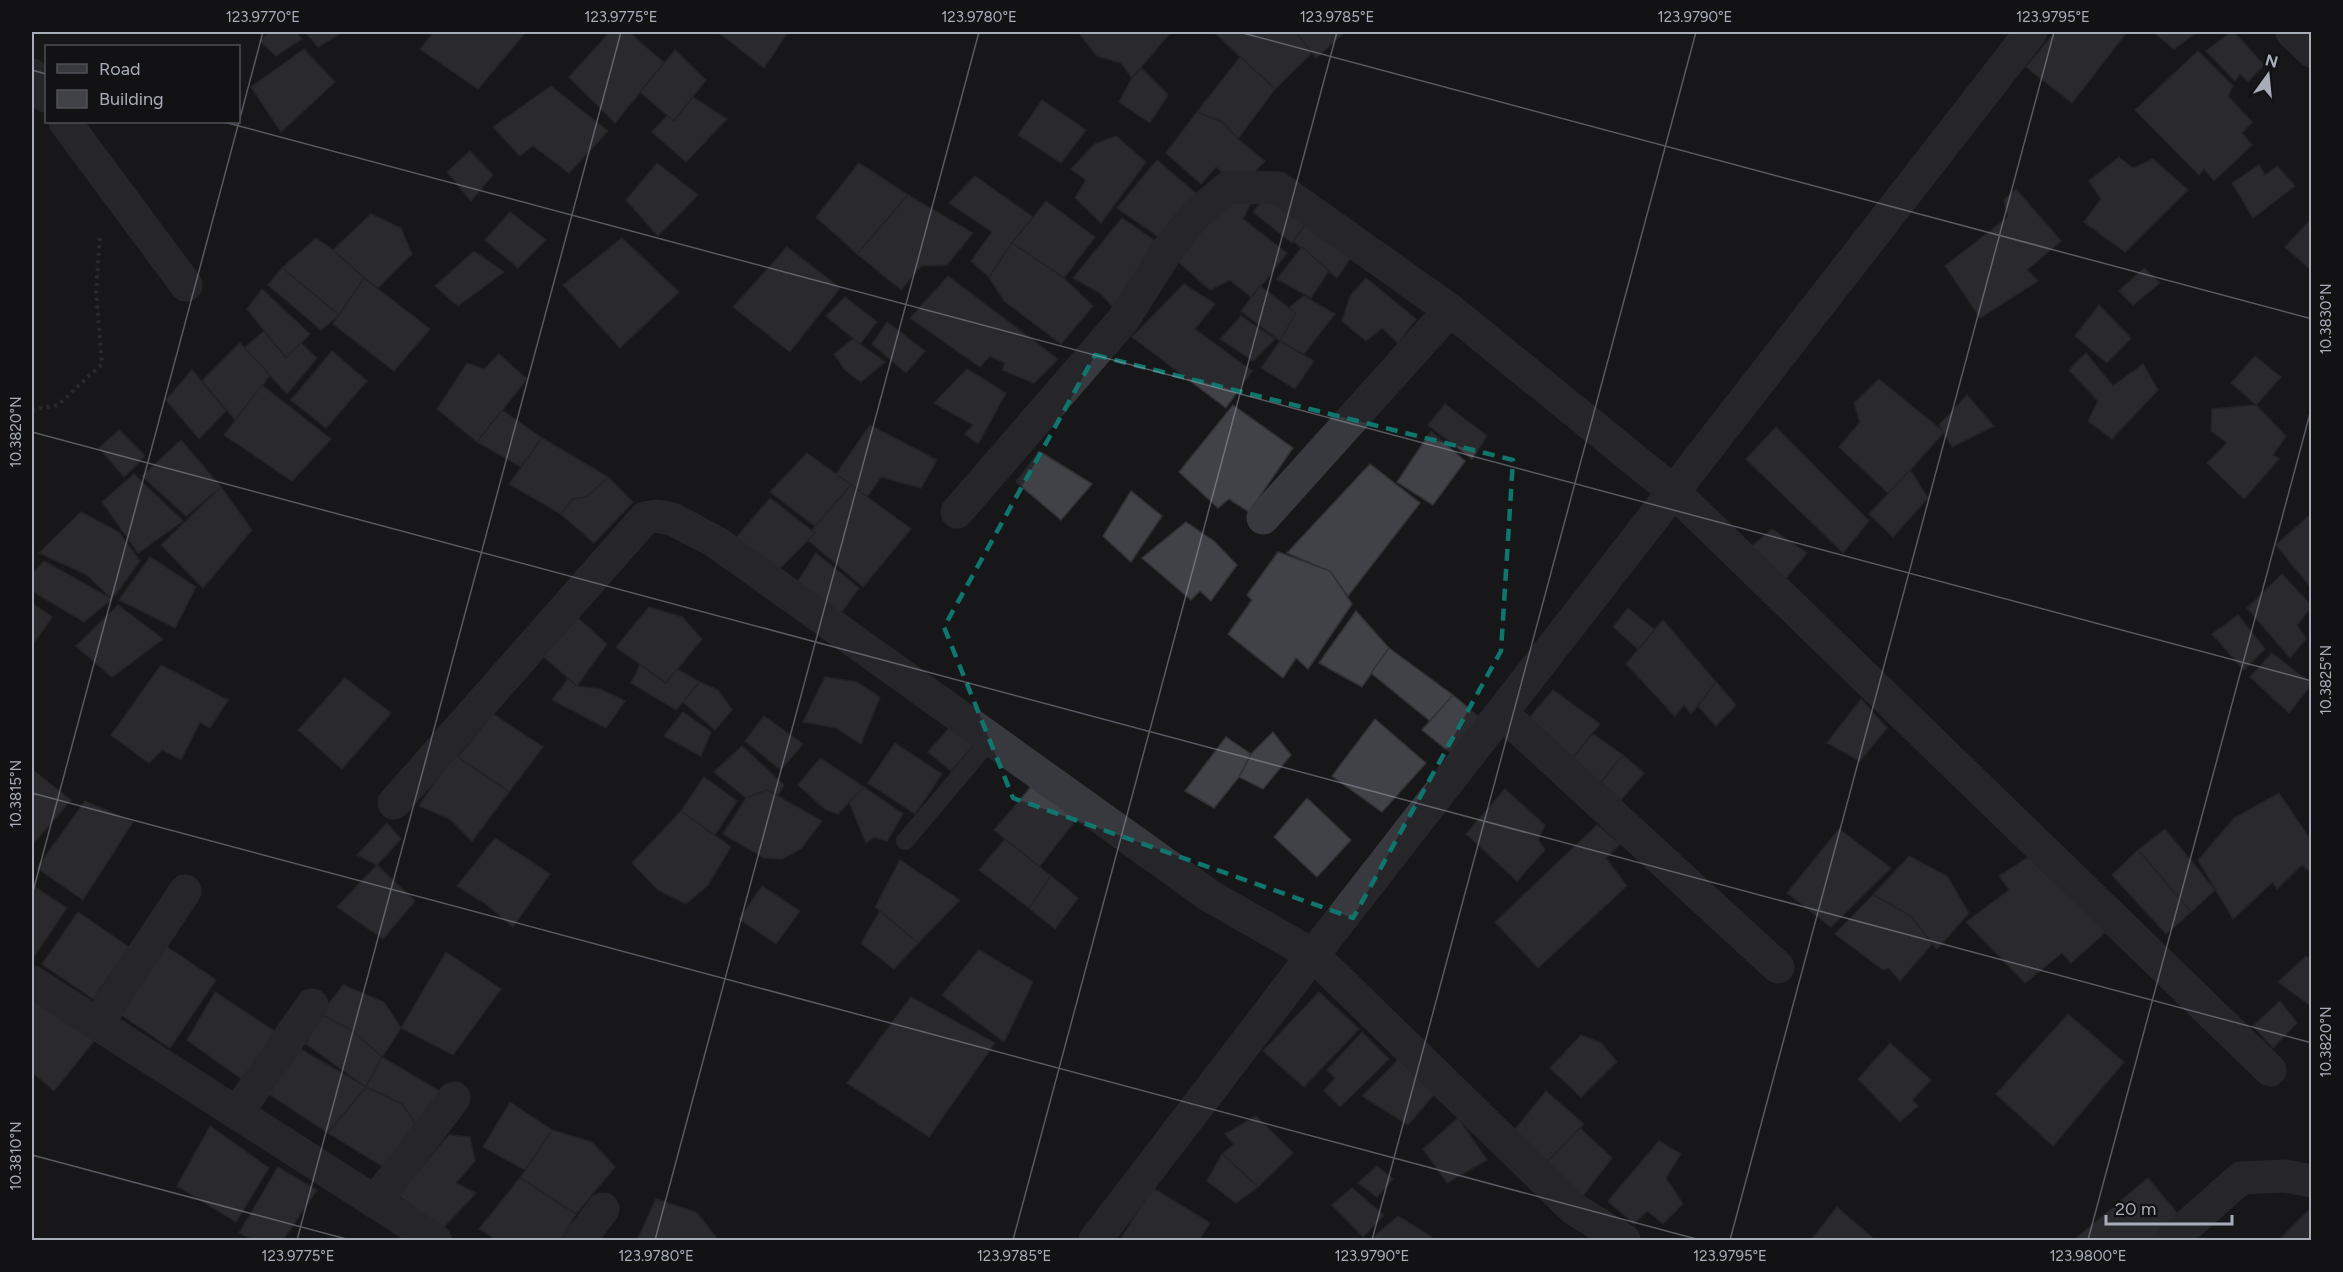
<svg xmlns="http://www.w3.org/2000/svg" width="2343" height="1272" font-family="Figtree,sans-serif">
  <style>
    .building { fill: #414247; stroke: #313136; stroke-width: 1.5 }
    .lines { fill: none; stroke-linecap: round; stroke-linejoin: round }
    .path { stroke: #3e4046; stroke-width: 4; stroke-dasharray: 3 4.5; stroke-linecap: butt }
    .service { stroke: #38393f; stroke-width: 18 }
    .minor { stroke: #38393f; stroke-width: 33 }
    .tertiary { stroke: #38393f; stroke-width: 33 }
    .marked { fill: none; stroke: #0f766e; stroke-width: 4.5; stroke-dasharray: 12 8; stroke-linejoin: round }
    .ticks { fill: none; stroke: #a9adba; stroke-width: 1.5; stroke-opacity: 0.45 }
    .neatline { fill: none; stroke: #a9adba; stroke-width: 2 }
    .ticks-label { font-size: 15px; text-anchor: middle; fill: #a9adba }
  </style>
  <rect width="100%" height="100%" fill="#17171a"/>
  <!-- building -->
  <g class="building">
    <polygon points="270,32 296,32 302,39 276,56 260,41"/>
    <polygon points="305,32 343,32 318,47"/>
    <polygon points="434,32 526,32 478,89 420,49"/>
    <polygon points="610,32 629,32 664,63 615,123 569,77"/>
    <polygon points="718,32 788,32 764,68"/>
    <polygon points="1078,32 1171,32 1132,78 1121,63 1097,56"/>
    <polygon points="1214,32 1296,32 1312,53 1275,89"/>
    <polygon points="1296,32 1345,32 1316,58"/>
    <polygon points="2055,32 2127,32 2072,103 2026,67"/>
    <polygon points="2153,32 2197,32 2174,49"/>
    <polygon points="2231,32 2234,32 2264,65 2248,82 2240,74 2235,81 2206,51"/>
    <polygon points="304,49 335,82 281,132 251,87"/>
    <polygon points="675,50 706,80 674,121 640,92"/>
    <polygon points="2198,51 2233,86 2228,96 2252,122 2242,133 2252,145 2214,181 2204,169 2199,175 2135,110"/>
    <polygon points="1240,57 1275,89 1238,139 1222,122 1197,112"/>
    <polygon points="1141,68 1168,95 1150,123 1119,102 1132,78"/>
    <polygon points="551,86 608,131 569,173 533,146 520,156 493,127"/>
    <polygon points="693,97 727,119 686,162 652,132 667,116 674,121"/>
    <polygon points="1042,100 1086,130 1061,163 1018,135"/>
    <polygon points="1197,112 1222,122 1238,139 1265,161 1241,186 1216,167 1201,184 1166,153"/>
    <polygon points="1116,136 1146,162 1101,223 1075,198 1086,180 1071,169 1095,144"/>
    <polygon points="470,151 493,175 471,201 447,172"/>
    <polygon points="2119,157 2133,168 2153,159 2188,190 2125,252 2084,222 2101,199 2089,181"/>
    <polygon points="1157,160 1197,194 1163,240 1117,208"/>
    <polygon points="657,163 698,195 658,236 626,200"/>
    <polygon points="859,163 908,195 857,254 816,217"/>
    <polygon points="2259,165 2265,175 2277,166 2295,186 2253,218 2232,183"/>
    <polygon points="975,176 1033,217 1012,243 989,277 971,261 992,232 949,203"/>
    <polygon points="1273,188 1311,217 1292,243 1253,212"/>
    <polygon points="2016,189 2061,241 2027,270 2038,281 1980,318 1945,266 2008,217 2004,200"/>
    <polygon points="1234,192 1250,205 1243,219 1287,253 1252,298 1230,280 1210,290 1168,253"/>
    <polygon points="908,195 973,233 947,265 921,266 901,290 857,254"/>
    <polygon points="1046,201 1095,237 1064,278 1012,243"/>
    <polygon points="510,212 546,240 518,268 485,240"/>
    <polygon points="371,214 401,228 412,254 377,289 333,250"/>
    <polygon points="1311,217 1357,249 1337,278 1293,241"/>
    <polygon points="1122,218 1164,247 1121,316 1100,293 1073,278"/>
    <polygon points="2312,218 2312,271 2285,247"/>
    <polygon points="316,238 333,250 364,278 339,315 282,268"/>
    <polygon points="622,238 679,292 620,348 563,285"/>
    <polygon points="1012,243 1064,278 1093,306 1061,344 1004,301 989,277"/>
    <polygon points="787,247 840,288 790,352 733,307"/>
    <polygon points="1302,247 1329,271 1311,298 1277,279"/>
    <polygon points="474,251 504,272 458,306 435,286"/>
    <polygon points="282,268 339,315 321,330 268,285"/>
    <polygon points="2144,268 2160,283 2133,305 2119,291"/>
    <polygon points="948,276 1058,359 1034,383 1002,370 1005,363 990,356 980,367 910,318"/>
    <polygon points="364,278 430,329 394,371 333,324"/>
    <polygon points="1366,278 1416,319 1398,343 1382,328 1366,341 1342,321 1350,296"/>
    <polygon points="1184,284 1215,304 1195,329 1252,371 1226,408 1132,337"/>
    <polygon points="1260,286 1296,313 1280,341 1241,311"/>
    <polygon points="262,289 310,334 286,358 247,309"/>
    <polygon points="1304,296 1335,314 1303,355 1280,341 1296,313 1289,308"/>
    <polygon points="845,297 877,322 860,344 826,316"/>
    <polygon points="2099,305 2131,338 2107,363 2075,336"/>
    <polygon points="1241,316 1275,339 1253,361 1220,339"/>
    <polygon points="887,322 925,351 906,373 872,344"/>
    <polygon points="264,331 286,358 301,343 317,358 287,394 244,348"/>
    <polygon points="853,339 885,362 861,382 845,370 834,354"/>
    <polygon points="1280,341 1314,361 1295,389 1261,368"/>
    <polygon points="240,343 270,375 236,421 202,381"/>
    <polygon points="332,351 367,381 326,428 291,400"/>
    <polygon points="2086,353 2113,386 2143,364 2158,390 2112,439 2088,421 2098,401 2069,370"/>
    <polygon points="499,354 527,379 477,442 437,409 467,363 484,369"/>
    <polygon points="2255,356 2281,377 2256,405 2231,383"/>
    <polygon points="967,369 1006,393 978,444 965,434 973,425 934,403"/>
    <polygon points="192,370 226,411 199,439 166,400"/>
    <polygon points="1879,379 1944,432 1889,494 1839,447 1860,422 1854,403"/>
    <polygon points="262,385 331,439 292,481 224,435"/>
    <polygon points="1967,395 1994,426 1952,447 1939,425"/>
    <polygon points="1445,404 1487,436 1472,459 1428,425"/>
    <polygon points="1233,405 1293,448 1249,512 1229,499 1218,508 1179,472"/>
    <polygon points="2256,405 2286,436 2273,455 2279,459 2244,499 2207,463 2227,443 2211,431 2212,409"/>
    <polygon points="502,410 542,438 521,467 477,442"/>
    <polygon points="870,425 937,460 921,488 881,477 867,497 836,474"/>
    <polygon points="1776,427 1869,521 1843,553 1746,459"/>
    <polygon points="119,430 145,456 124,477 99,448"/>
    <polygon points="1431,431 1465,461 1433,505 1397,482"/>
    <polygon points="542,438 608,477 587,497 573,499 561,514 509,484"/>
    <polygon points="181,440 221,487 186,516 142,476"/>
    <polygon points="1039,451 1092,484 1061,520 1016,482"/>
    <polygon points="807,453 851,485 816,527 770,492"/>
    <polygon points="1370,464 1420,503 1348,596 1330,571 1287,553"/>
    <polygon points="1910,470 1928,498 1893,537 1869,514"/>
    <polygon points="134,474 183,521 138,553 102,502"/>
    <polygon points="608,477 633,502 594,543 561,514 573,499 587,497"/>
    <polygon points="851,485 911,529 863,587 808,540 815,533 811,531"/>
    <polygon points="221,487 252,530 203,588 161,545"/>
    <polygon points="1131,491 1162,516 1131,562 1103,536"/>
    <polygon points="770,498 815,533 779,569 733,541"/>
    <polygon points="81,512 119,532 140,561 112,599 87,575 39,553"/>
    <polygon points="2312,513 2312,589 2276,545"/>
    <polygon points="1186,522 1214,541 1237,565 1211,601 1200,591 1191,600 1142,558"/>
    <polygon points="1772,529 1807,553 1783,582 1745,552"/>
    <polygon points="1278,552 1330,571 1352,604 1308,669 1296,658 1283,678 1228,634 1252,600 1247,595"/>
    <polygon points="816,553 859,588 836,620 792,590"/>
    <polygon points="150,557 196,587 175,628 119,600"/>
    <polygon points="44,561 112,599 84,622 32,591 32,574"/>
    <polygon points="2282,574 2312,606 2297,625 2306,639 2290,658 2247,608"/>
    <polygon points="32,603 52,617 32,646"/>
    <polygon points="118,605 163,639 112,677 76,646"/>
    <polygon points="649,607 682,617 702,639 666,683 616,647"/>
    <polygon points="1628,608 1655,630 1638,649 1613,627"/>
    <polygon points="1356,611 1389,648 1362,687 1319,663"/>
    <polygon points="571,612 607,644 577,686 536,650"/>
    <polygon points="2238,615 2265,649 2244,670 2212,634"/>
    <polygon points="1663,620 1716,682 1691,714 1684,705 1675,716 1626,664"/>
    <polygon points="1389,648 1453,695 1430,721 1371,673"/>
    <polygon points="2272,653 2312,684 2289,713 2250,677"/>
    <polygon points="161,665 228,700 210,728 200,722 181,760 162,750 149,763 111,735"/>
    <polygon points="640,665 666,683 677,669 700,682 676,710 631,683"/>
    <polygon points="825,677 857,682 880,697 861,744 836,728 803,722"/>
    <polygon points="345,678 391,713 342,769 298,730"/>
    <polygon points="568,679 577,686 600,689 625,701 606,728 552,700"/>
    <polygon points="700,682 718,690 732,710 715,730 683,702"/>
    <polygon points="1716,682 1736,705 1716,726 1698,706"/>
    <polygon points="1553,690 1600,724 1568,763 1522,726"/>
    <polygon points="1453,695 1484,721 1453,755 1422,730"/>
    <polygon points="1861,699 1887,728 1860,761 1827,743"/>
    <polygon points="683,712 711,732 701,756 664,736"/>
    <polygon points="493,714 543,747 509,792 458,757"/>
    <polygon points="764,716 803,744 781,770 745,741"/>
    <polygon points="957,719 979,738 951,771 928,752"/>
    <polygon points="1375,719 1426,763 1382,812 1332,776"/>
    <polygon points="1273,732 1291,755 1263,789 1239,777 1251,754"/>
    <polygon points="1593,734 1623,755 1595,790 1564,768"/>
    <polygon points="1226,737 1251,754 1239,777 1214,808 1185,791"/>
    <polygon points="895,743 942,774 915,814 868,783"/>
    <polygon points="742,746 784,785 778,795 767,790 746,798 714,772"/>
    <polygon points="453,754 509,792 472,841 450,819 419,806"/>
    <polygon points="1623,755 1644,773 1621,800 1601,782"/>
    <polygon points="820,758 864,787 838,814 826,810 798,785"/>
    <polygon points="33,770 71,800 32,845 32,772"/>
    <polygon points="704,777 737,801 715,835 681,811"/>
    <polygon points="1035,782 1080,815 1039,867 994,830"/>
    <polygon points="864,787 903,814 887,841 874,837 866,843 849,802"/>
    <polygon points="1505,789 1545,825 1538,840 1545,850 1517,881 1466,834"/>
    <polygon points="767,790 822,821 801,849 782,859 764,858 723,834 746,798"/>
    <polygon points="2279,793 2312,842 2312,873 2302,865 2277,889 2273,882 2233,919 2198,860 2234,818"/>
    <polygon points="1307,798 1351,840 1317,877 1274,837"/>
    <polygon points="85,801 133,822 83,900 37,868"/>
    <polygon points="681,811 731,847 708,885 686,904 658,890 632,863"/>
    <polygon points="387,823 401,839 377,865 357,855"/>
    <polygon points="1597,825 1620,844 1606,858 1627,886 1538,968 1495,922"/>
    <polygon points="1839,829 1891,868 1831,927 1787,893"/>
    <polygon points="2165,829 2215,890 2191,912 2138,850"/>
    <polygon points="495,838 550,874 513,927 486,904 457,886"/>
    <polygon points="1005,839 1051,876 1029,908 979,870"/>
    <polygon points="2138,850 2191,912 2166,934 2112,875"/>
    <polygon points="2035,853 2106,932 2071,963 2062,953 2025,983 1966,922 2009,890 1999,876"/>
    <polygon points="1909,856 1947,876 1969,913 1937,949 1911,916 1873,895"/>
    <polygon points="900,860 960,900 918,943 875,907"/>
    <polygon points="377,865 415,901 383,939 337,907"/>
    <polygon points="1051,876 1078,898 1055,929 1029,908"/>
    <polygon points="32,885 67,908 32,960"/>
    <polygon points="762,886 800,911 776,944 739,919"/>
    <polygon points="1873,895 1911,916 1932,944 1900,981 1889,968 1883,970 1835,934"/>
    <polygon points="880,911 918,943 894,969 861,943"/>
    <polygon points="78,912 129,947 93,999 42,964"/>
    <polygon points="166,946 216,980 170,1048 120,1014"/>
    <polygon points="979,950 1033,982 1004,1042 942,995"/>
    <polygon points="446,952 501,989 453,1055 401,1028"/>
    <polygon points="2306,956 2312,961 2311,1006 2278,982"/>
    <polygon points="343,985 384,1002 401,1028 382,1057 353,1031 321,1014"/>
    <polygon points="215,992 279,1034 247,1083 187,1040"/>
    <polygon points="1319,992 1359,1029 1304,1087 1263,1051"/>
    <polygon points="36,996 95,1040 54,1091 32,1072 32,1003"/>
    <polygon points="911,997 995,1043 929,1137 847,1083"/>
    <polygon points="2280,1001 2297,1023 2273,1048 2253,1026"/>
    <polygon points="321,1014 353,1031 382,1057 366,1087 306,1044"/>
    <polygon points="2068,1014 2124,1062 2053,1146 1996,1094"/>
    <polygon points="1362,1032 1389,1059 1340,1107 1324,1091 1335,1078 1327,1070"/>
    <polygon points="1581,1035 1601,1043 1617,1062 1581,1097 1550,1068"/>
    <polygon points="1890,1043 1931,1080 1912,1100 1918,1106 1900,1122 1858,1079"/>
    <polygon points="297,1047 366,1087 328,1133 267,1093"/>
    <polygon points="382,1057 448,1096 419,1129 402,1104 366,1087"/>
    <polygon points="1401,1057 1437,1091 1408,1125 1362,1096"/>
    <polygon points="366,1087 402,1104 419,1129 385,1168 328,1133"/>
    <polygon points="1546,1091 1584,1124 1545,1164 1512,1133"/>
    <polygon points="510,1102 552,1130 525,1170 483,1147"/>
    <polygon points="1256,1116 1293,1153 1258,1187 1222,1154 1234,1144 1225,1134"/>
    <polygon points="1458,1118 1487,1160 1447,1183 1423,1149"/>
    <polygon points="210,1126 269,1168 236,1222 177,1186"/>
    <polygon points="1580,1128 1612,1158 1582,1197 1545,1164"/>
    <polygon points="552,1130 592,1142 615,1167 576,1214 520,1178"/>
    <polygon points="449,1135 470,1137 475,1161 456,1183 476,1193 442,1229 398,1195"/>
    <polygon points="1659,1141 1681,1154 1666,1178 1683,1204 1663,1224 1647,1211 1634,1224 1608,1201"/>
    <polygon points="1222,1154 1258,1187 1236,1203 1207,1181"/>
    <polygon points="1377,1166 1393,1179 1377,1197 1358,1183"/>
    <polygon points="278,1167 317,1190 283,1240 254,1240 239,1233"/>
    <polygon points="520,1178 576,1214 561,1240 497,1240 479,1229"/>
    <polygon points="2148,1178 2182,1219 2156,1240 2074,1240"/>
    <polygon points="1153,1188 1210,1223 1199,1240 1120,1240"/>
    <polygon points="1352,1188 1384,1215 1363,1237 1332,1205"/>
    <polygon points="656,1199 696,1212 716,1237 713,1240 637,1240"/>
    <polygon points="1837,1207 1875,1240 1811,1240"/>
    <polygon points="2312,1207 2312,1240 2279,1240"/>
    <polygon points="1398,1216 1432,1237 1429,1240 1370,1240"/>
  </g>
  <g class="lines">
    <!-- path -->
    <polyline class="path" points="32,410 58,405 102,364 96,291 100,236"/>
    <!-- service -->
    <polyline class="service" points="905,841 992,738"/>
    <!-- minor -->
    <g class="minor">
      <polyline points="32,75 46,96"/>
      <polyline points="65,122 186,285"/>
      <polyline points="957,512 1123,320 1166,252 1195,215 1229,187 1278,188 1450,310 1673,491 2270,1070"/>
      <polyline points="1263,518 1450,310"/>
      <polyline points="1502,713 1778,967"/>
      <polyline points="394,803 645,518 657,516 672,519 716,542 1210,896 1313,955 1574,1209 1624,1240"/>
      <polyline points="32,982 435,1240"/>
      <polyline points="97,1024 185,891"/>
      <polyline points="237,1113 312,1005"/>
      <polyline points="375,1202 454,1098"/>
      <polyline points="580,1240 603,1209"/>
      <polyline points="2171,1240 2241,1178 2284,1176 2312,1181"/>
    </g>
    <!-- tertiary -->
    <g class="tertiary">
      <polyline points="2292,32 2312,51"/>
      <polyline points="1095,1240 1313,955 2031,32"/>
    </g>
  </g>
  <!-- marked area -->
  <path d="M0 0H2343V1272H0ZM1095 355 1513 460 1501 651 1353 918 1013 798 944 627Z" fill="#17171a" fill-opacity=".55" fill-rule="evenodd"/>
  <path class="marked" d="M1095 355 1513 460 1501 651 1353 918 1013 798 944 627Z"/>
  <!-- ticks -->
  <path class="ticks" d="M1239 32 2312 319M32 70 46 74M224 122 2312 681M32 432 2312 1043M32 793 1700 1240M32 895 263 32M32 1155 350 1240M297 1240 621 32M655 1240 979 32M1013 1240 1337 32M1372 1240 1696 32M1730 1240 2054 32M2088 1240 2312 406"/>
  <!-- border -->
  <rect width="2343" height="1272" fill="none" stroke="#121215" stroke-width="66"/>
  <!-- legend -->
  <rect x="45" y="45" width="195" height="78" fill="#121215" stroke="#4e5057" stroke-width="1.5"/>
  <rect x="57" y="64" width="30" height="9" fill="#38393f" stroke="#4e5057" stroke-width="1.5"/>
  <text x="99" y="75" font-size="18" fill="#a9adba">Road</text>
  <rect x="57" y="90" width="30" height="18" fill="#414247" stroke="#4e5057" stroke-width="1.5"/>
  <text x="99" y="105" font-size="18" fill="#a9adba">Building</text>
  <!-- north arrow -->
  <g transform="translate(2268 75) rotate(15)" stroke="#121215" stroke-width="4.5" paint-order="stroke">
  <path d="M0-4.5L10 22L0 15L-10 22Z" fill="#a9adba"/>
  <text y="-9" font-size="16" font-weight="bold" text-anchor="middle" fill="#a9adba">N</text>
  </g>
  <!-- scale -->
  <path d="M2106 1215v9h126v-9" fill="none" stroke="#a9adba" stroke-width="3"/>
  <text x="2115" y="1215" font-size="18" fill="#a9adba" stroke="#121215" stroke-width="4.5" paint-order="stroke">20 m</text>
  <rect x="33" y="33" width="2277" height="1206" class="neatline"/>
  <g class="ticks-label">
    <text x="263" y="22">123.9770°E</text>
    <text x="621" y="22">123.9775°E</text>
    <text x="979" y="22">123.9780°E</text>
    <text x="1337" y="22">123.9785°E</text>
    <text x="1695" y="22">123.9790°E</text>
    <text x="2053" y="22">123.9795°E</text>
    <text transform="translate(2326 319) rotate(-90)" y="5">10.3830°N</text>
    <text transform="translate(16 432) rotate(-90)" y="5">10.3820°N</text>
    <text transform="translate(2326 680) rotate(-90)" y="5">10.3825°N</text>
    <text transform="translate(16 794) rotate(-90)" y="5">10.3815°N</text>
    <text transform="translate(2326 1042) rotate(-90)" y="5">10.3820°N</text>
    <text transform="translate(16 1156) rotate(-90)" y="5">10.3810°N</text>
    <text x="298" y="1261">123.9775°E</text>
    <text x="656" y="1261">123.9780°E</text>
    <text x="1014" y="1261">123.9785°E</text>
    <text x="1372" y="1261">123.9790°E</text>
    <text x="1730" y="1261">123.9795°E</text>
    <text x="2088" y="1261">123.9800°E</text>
  </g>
</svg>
